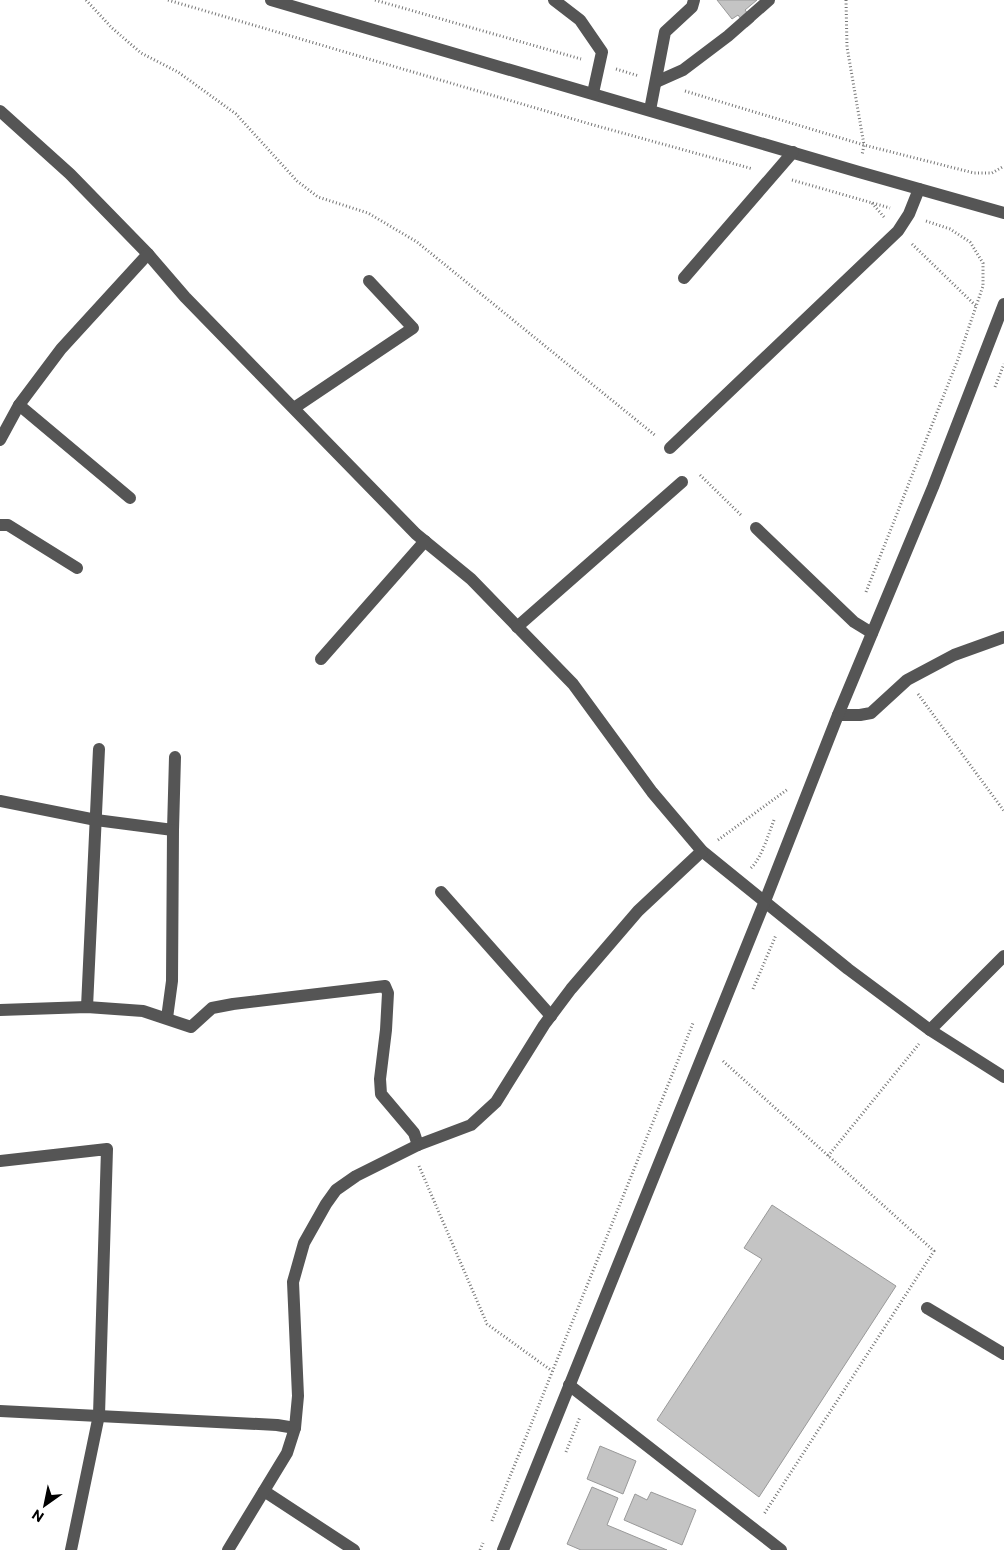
<svg xmlns="http://www.w3.org/2000/svg" width="1004" height="1550" font-family="Commissioner,sans-serif">
  <style>
    .building { fill: #c4c4c4; stroke: #999 }
    .lines { fill: none; stroke-linecap: round; stroke-linejoin: round }
    .path { stroke: #777; stroke-width: 3; stroke-dasharray: 1 2.5; stroke-linecap: butt }
    .minor { stroke: #555; stroke-width: 12 }
  </style>
  <rect width="100%" height="100%" fill="#fff"/>
  <!-- building -->
  <g class="building">
    <polygon points="717,0 757,0 745,10 754,21 747,27 738,15 732,19"/>
    <polygon points="772,1205 896,1286 759,1497 657,1420 762,1259 744,1248"/>
    <polygon points="600,1446 636,1461 623,1494 587,1479"/>
    <polygon points="592,1487 618,1498 607,1525 667,1550 581,1550 567,1544"/>
    <polygon points="651,1492 696,1510 682,1545 624,1520 635,1494 647,1500"/>
  </g>
  <g class="lines">
    <!-- path -->
    <g class="path">
      <polyline points="86,0 112,28 141,53 178,72 236,114 297,181 318,197 368,213 417,242 656,436"/>
      <polyline points="168,0 590,124 753,169"/>
      <polyline points="375,0 581,59"/>
      <polyline points="846,0 847,47 864,145 862,155"/>
      <polyline points="616,69 639,76"/>
      <polyline points="685,91 864,145 974,173 992,173 1004,166"/>
      <polyline points="792,180 890,208"/>
      <polyline points="872,203 884,217"/>
      <polyline points="912,244 976,306"/>
      <polyline points="995,387 1004,364"/>
      <polyline points="700,475 742,516"/>
      <polyline points="866,592 958,359 983,286 983,263 970,242 950,229 926,221"/>
      <polyline points="918,694 1004,811"/>
      <polyline points="718,840 788,789"/>
      <path d="M751 868C761 859 769 833 774 820"/>
      <polyline points="753,989 776,935"/>
      <polyline points="723,1061 934,1251 764,1514"/>
      <polyline points="828,1156 919,1044"/>
      <polyline points="419,1166 487,1324 552,1371"/>
      <polyline points="566,1452 580,1417"/>
      <polyline points="492,1521 693,1023"/>
      <polyline points="480,1550 483,1543"/>
    </g>
    <!-- minor -->
    <g class="minor">
      <polyline points="271,0 859,172 1004,213"/>
      <polyline points="554,0 580,20 602,52 593,93"/>
      <polyline points="656,82 683,70 728,36 769,0"/>
      <polyline points="650,110 665,32 692,7 694,0"/>
      <polyline points="0,111 70,174 148,254 185,297 416,534 471,579 573,684 652,792 702,851 848,969 930,1030 1004,1077"/>
      <polyline points="684,278 793,152"/>
      <polyline points="19,405 130,498"/>
      <polyline points="294,408 413,328 369,281"/>
      <polyline points="0,440 19,405 61,349 148,254"/>
      <polyline points="670,448 898,231 909,214 919,189"/>
      <polyline points="0,525 8,525 77,568"/>
      <polyline points="756,528 854,622 872,633"/>
      <polyline points="517,627 682,482"/>
      <polyline points="321,659 425,541"/>
      <polyline points="838,715 860,715 871,713 907,680 954,655 1004,637"/>
      <polyline points="0,801 96,820 173,830 175,757"/>
      <polyline points="441,892 551,1016"/>
      <polyline points="87,1007 99,749"/>
      <polyline points="0,1010 87,1007 143,1011 191,1027 212,1008 233,1004 385,986 388,993 386,1030 380,1079 381,1094 414,1133 418,1145"/>
      <polyline points="167,1018 172,981 173,830"/>
      <polyline points="930,1030 1004,956"/>
      <polyline points="0,1161 107,1149 99,1415 71,1550"/>
      <polyline points="927,1308 1004,1354"/>
      <polyline points="569,1385 781,1550"/>
      <polyline points="0,1411 277,1425 295,1428"/>
      <polyline points="264,1491 354,1550"/>
      <polyline points="228,1550 287,1453 295,1428 298,1396 293,1282 304,1243 326,1204 336,1190 356,1176 418,1145 471,1125 496,1102 544,1025 571,989 638,911 702,851"/>
      <polyline points="503,1550 765,901 838,715 933,487 1004,304"/>
    </g>
  </g>
  <!-- north arrow -->
  <g transform="translate(45 1505) rotate(213)" stroke="#ffffff" stroke-width="4" paint-order="stroke">
  <path d="M0-4L9 19L0 12L-9 19Z" fill="#000000"/>
  <text y="-8" font-size="14" font-weight="bold" text-anchor="middle" fill="#000000">N</text>
  </g>
</svg>
